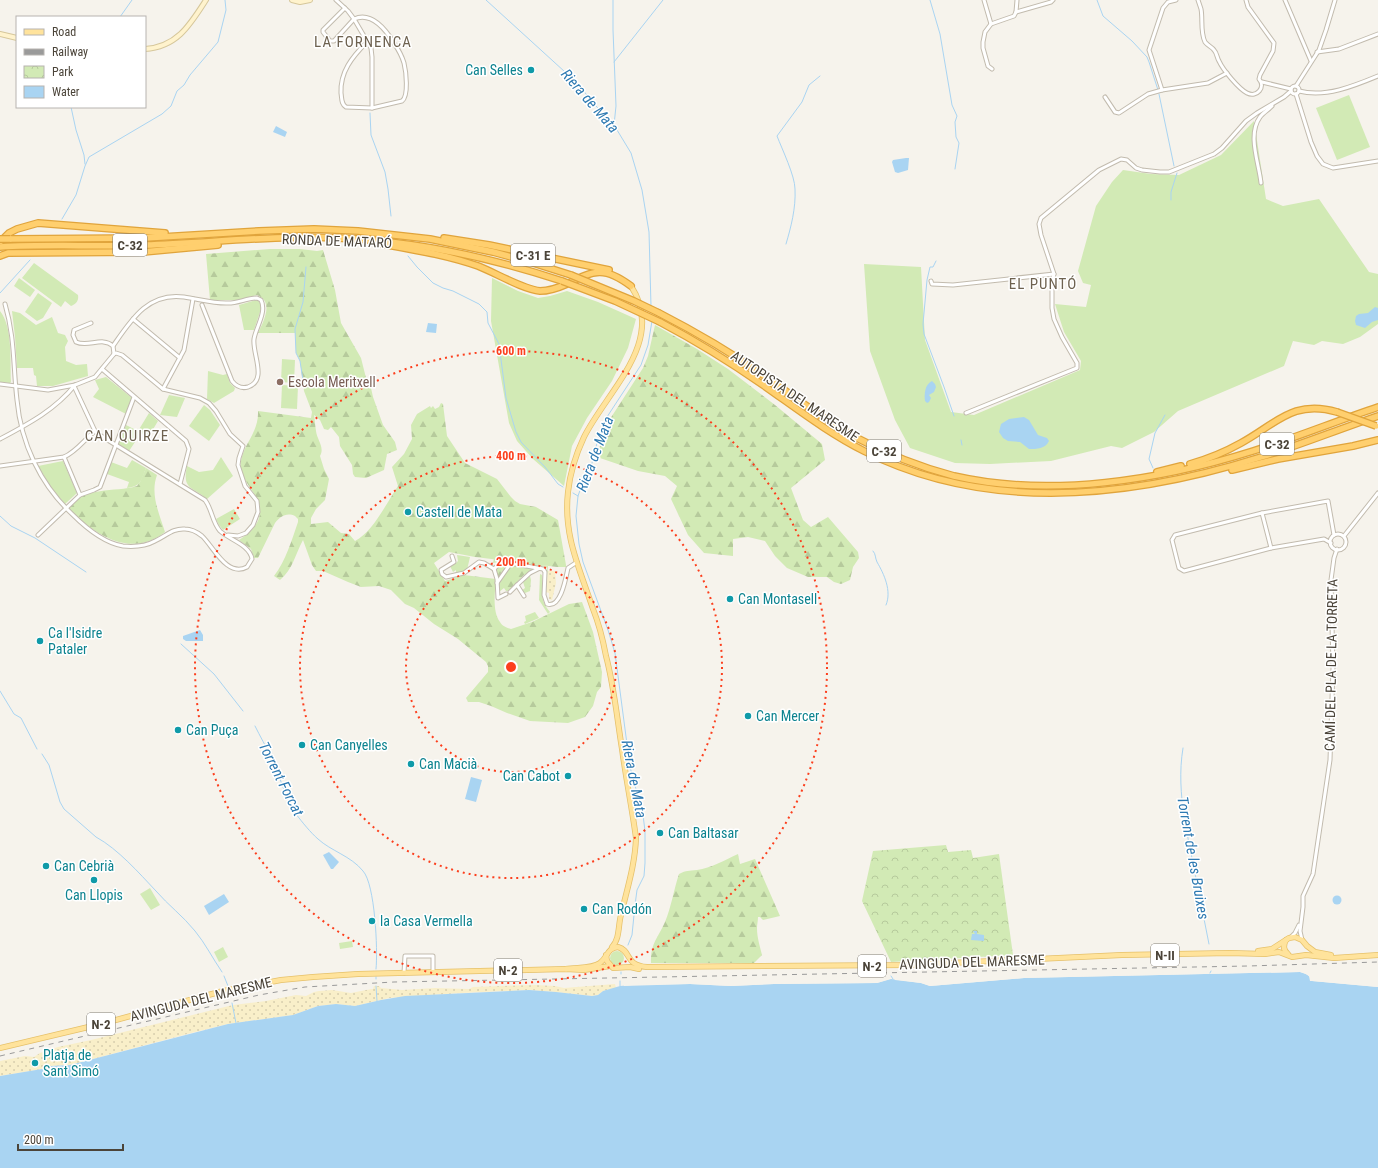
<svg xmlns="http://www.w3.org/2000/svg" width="1378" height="1168" font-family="'Roboto Condensed',sans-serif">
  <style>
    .green { fill: #d2eab5 }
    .forest { fill: url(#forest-firs) }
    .sand { fill: url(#sand-dots) }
    .park { fill: url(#park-crowns) }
    .water { fill: #a9d4f2 }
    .pier { fill: #f6f3ec }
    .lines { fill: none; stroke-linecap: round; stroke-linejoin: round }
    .stream { stroke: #a9d4f2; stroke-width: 1 }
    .street-casing { stroke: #c2bbae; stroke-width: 5 }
    .secondary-casing { stroke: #d6c79b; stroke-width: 6 }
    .primary-casing { stroke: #e6c16a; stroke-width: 6 }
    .highway-casing { stroke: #e0a43c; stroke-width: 8 }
    .street { stroke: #fff; stroke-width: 3 }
    .secondary { stroke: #fff3cd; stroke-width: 4 }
    .primary { stroke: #ffe39c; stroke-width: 4.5 }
    .highway { stroke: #ffcf6e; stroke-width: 5.5 }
    .rail { stroke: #9a9a9a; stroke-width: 1; stroke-dasharray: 5 5; stroke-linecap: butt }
    .highway-bridge-casing { stroke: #e0a43c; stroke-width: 8; stroke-linecap: butt }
    .highway-bridge { stroke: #ffcf6e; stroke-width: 5.5 }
    .ring { fill: none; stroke: #fc3f1d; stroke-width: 2; stroke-dasharray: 2 4 }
    .culture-dot { fill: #0f9aa8; stroke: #fff; stroke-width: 1.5 }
    .education-dot { fill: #8d6e63; stroke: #fff; stroke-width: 1.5 }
    .labels { text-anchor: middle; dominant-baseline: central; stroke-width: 3; stroke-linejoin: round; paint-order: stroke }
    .shield { fill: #fff; stroke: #817c74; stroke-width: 1 }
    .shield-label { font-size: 13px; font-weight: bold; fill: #4b4439 }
    .culture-label { font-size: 14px; fill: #0d838f; stroke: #fff; text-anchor: start }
    .street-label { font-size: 14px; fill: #4b4439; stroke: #fff }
    .education-label { font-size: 14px; fill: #785e54; stroke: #fff; text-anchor: start }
    .neighbourhood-label { font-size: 15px; letter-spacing: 1px; fill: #6e6250; stroke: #fff }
    .water-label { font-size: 15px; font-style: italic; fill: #2e7ab2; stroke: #fff }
    .centre { fill: #fc3f1d; stroke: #fff; stroke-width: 2 }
    .ring-label { font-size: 12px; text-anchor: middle; font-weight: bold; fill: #fc3f1d; stroke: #fff; stroke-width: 3; stroke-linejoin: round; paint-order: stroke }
  </style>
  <defs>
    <pattern id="forest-firs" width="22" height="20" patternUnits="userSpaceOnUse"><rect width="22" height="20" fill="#d2eab5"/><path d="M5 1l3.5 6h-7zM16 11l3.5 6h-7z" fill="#b6ca9c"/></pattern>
    <pattern id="sand-dots" width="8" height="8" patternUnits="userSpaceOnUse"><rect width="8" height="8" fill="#f9efc9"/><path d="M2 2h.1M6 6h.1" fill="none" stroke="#d7cead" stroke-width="1.8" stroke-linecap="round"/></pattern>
    <pattern id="park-crowns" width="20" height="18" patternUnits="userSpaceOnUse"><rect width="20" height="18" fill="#d2eab5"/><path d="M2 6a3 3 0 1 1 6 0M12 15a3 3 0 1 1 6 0" fill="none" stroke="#b6ca9c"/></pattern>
  </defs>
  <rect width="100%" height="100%" fill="#f6f3ec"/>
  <!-- green -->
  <g class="green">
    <polygon points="1349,95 1370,147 1337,160 1316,108"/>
    <polygon points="1254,121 1266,199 1283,206 1319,199 1369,272 1378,274 1378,324 1360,337 1343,344 1322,341 1314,345 1293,341 1284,366 1178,411 1154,432 1122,448 1111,446 1051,461 990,464 955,463 910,448 895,420 870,351 864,264 921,267 925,340 951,412 974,415 1080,370 1081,361 1064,332 1055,304 1086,307 1091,285 1083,283 1078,271 1096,206 1112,182 1123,170 1151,174 1179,175 1221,155"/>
    <path d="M34 263 78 295C79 301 76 304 71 306L65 301 61 307 22 278Z"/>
    <polygon points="19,278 35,290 30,297 14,286"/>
    <polygon points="492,278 518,291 538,298 550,296 567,291 598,302 636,319 628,348 612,381 587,418 572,446 564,486 533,459 517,441 509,423 491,321"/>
    <polygon points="38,293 52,303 43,318 37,321 25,312"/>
    <polygon points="256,300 259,301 261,305 261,309 254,330 244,330 239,305"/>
    <path d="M0 311C13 327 10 362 11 382L10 383 0 382Z"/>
    <polygon points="12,311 20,313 36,325 52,317 58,333 65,335 68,341 65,347 66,361 76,365 87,364 88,376 53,386 37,386 36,376 34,375 33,368 17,368 15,337"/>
    <polygon points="282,359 295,360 294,383 281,382"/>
    <polygon points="208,371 223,375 227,374 230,383 235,388 234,391 214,403 207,399"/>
    <polygon points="106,377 132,398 126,414 93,397 99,389 95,380"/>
    <polygon points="282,385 298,386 297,409 281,408"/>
    <polygon points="169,395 185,398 177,417 160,415"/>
    <polygon points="204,405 210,410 220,425 209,441 189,426"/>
    <polygon points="149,413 158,421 149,436 141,433 129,451 118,444 126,425 138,431"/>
    <path d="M221 457 233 476 207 499C192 486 182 490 187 466L199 472 213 470Z"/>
    <path d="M132 460 146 468C141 480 142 486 127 488L129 482 107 474 111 462 127 468Z"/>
    <polygon points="63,461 77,493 65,504 53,490 38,466"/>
    <polygon points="234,509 240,519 223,530 219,525 216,519"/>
    <polygon points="457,555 470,557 467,570 455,575 454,573 456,572 456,570 453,572 450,566 456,563 458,561"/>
    <polygon points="494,558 548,566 546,594 547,567 504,561 493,563"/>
    <path d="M540 574 542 575C543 591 539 599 550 612L548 614 539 600Z"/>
    <polygon points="535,612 539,618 525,624 524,622 526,621 525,616"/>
    <polygon points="150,888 160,905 151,910 140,894"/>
    <polygon points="352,941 353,947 340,949 339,943"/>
    <polygon points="223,947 228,957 219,962 214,952"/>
    <circle cx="617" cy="958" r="7"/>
  </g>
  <!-- forest -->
  <g class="forest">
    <path d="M270 249H300L317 251 323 250 335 290 341 323 361 358 366 378 371 388 373 397 383 425 395 442 397 450 387 454 384 470 366 478 355 477 353 474 352 465 340 446 339 437 331 427 328 430 324 429 320 420 314 415C315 420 315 425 316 431 317 440 325 447 320 456L324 469 329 479 325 500 316 509 311 518V524L328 522 341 533 349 534 355 541C373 532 387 502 398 486L392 467 404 454 412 439 411 425 417 414 430 406 431 408 433 406 435 409 439 407 441 403 443 404 447 436 465 463 497 479 511 497 515 501 520 504 536 507 558 520 566 565V567H557L475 557 449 552 434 563 445 581 464 575 496 579C495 592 492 611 500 622 502 626 507 628 511 629L532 622 569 604 582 602 593 632 602 672 601 687 597 692 593 706 585 717 568 723 530 721 507 713 491 706 479 702H468L466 698 488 672V666L486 662 458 639 434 624 414 608 405 604 391 590 379 586 361 587 348 582 323 571H316L312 565 303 540C295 555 293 569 280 580L274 576C286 560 291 542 298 522V519L295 516C286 512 280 517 275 523L258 558H254L251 549 239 540C248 534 255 529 259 518 266 495 237 483 241 461 244 443 259 432 258 411L311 418 312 412 304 391 300 361 296 353 295 333H258C264 320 274 302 257 295L237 300H210L206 254Z"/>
    <polygon points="655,325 697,349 728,369 775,405 822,444 825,460 791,488 803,520 811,527 828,517 858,552 859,558 853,567 850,580 841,584 834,582 827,577 808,577 787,568 775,556 765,541 748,537 733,539 733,556 704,553 688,535 671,499 677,486 665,476 638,471 597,457 604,431 610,419 643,368 648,356"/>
    <path d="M146 468 157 475C150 494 159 513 165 532 131 559 95 535 69 509 84 485 114 493 137 486L140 482Z"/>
    <polygon points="508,565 499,579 495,570 501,566"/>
    <polygon points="511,565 535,569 524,575 508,591 506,591 504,588 499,592 498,585"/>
    <polygon points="530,576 531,580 530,591 525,593 521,591 525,588 523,582"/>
    <path d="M738 854 740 864 755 859 780 916 763 920 760 917H758C758 921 757 924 757 928 757 938 760 946 762 955L754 963H651C650 944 658 938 665 922 671 908 674 889 679 874 687 870 688 871 697 870 711 868 725 860 738 854Z"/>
  </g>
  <!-- sand -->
  <g class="sand">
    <polygon points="548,571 555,571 556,583 552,600 549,599 549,593 546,592"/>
    <polygon points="615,984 616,988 603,991 598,995 592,996 556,992 529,990 461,993 389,998 355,1006 336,1004 318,1006 293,1015 228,1024 191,1033 70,1065 51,1066 42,1069 0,1076 0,1061 25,1056 34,1057 40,1053 58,1047 91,1040 233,1005 266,1001 296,995 306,996 314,992 319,991 332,990 351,993 366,990 373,989 374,986 379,986 381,988 402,990 435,988 469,989 473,987 535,985 555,986 564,988"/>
  </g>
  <!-- park -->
  <polygon class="park" points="946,845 948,852 971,850 973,858 999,854 1013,955 891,962 862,901 873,851"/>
  <!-- water -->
  <g class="water">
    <polygon points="276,126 287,132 285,137 273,132"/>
    <polygon points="906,158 909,158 908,170 898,173 895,172 892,162 893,160"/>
    <polygon points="1375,307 1378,308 1378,320 1372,322 1365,328 1356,325 1355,321 1356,316 1359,314 1368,313"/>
    <polygon points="428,323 437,324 436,333 426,332"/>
    <path d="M932 381 935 384 936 387 934 392 929 395 931 398 929 402 927 403 925 401C924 394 925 384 932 381Z"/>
    <path d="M1024 417 1029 420 1038 435 1047 438 1049 441C1045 449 1037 449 1029 449L1020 442 1008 441 1003 438 999 432 1001 424 1009 419Z"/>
    <polygon points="200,630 203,635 203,641 186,641 183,639 183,636"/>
    <polygon points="471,777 482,780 476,802 465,799"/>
    <polygon points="329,852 339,862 333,869 331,869 323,855"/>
    <polygon points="224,894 229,902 209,915 204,906"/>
    <circle cx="1337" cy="900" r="4.5"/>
    <polygon points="973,931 977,931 977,934 984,935 984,941 971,940 972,934 975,934"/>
    <path d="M1300 972C1307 974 1309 975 1312 981L1378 987V1168H0V1076L42 1069 51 1066 70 1065 228 1024 293 1015 318 1006 336 1004 355 1006 381 1000 405 996 529 990 556 992 592 996 598 995 603 991 620 986 632 985 690 984 731 986 774 984 877 983 891 979 921 983 930 986 1024 978Z"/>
  </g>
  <!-- pier -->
  <g class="pier">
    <polygon points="1300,970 1308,972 1311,974 1311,979 1312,979 1378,985 1378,987 1312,981 1310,981 1309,976 1306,974 1300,972 1024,978 930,986 921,983 895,980 894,978 921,981 930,984 1024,976"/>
    <polygon points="890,977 890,979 877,983 774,984 731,986 690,984 624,986 623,984 690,982 730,984 774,982 877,981"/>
  </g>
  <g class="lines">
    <!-- stream -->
    <g class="stream">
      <polyline points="486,0 576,82 596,106 614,125 631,153 642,190 649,232 651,306"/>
      <polyline points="613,0 613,30 616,106 614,125"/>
      <polyline points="930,0 940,34 952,105 957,116 955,122 956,137 959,143 955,169"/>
      <polyline points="1097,0 1103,16 1132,41 1147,57 1149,62 1158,90"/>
      <polyline points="120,17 132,0"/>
      <polyline points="614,62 663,0"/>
      <polyline points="1159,94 1174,166"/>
      <polyline points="71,107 76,130 84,155 85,164"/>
      <polyline points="370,113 371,135 385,172 388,189 391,216"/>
      <polyline points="1171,200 1171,192 1177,173"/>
      <polyline points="62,219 76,195 85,166 89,157 162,114 171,106 177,91 184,85 190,75 218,42 226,10 225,0"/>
      <path d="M786 244C791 227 796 208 795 189 795 176 782 149 777 136L802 102 809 85 820 76"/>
      <polyline points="408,256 417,267 433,283 443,288 453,291 479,304 487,312 488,323 499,344 506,398 516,432 521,442 545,467 558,484 563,487"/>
      <polyline points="936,261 933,267 930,267 927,280 923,324 924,334 944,387 954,416"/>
      <polyline points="0,293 30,260"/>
      <polyline points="304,387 300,361 296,353 295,329 303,302 306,267"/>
      <polyline points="961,440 962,445"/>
      <polyline points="1153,468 1149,459 1155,433 1165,415"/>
      <polyline points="573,493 578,496"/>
      <polyline points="0,516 11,526 35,538 86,572"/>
      <path d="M873 551C876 554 875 558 877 562 884 574 892 591 886 605"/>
      <polyline points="181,644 214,674 243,711"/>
      <polyline points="0,691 14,714 21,718 37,749"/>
      <path d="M255 726C260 736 266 747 272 758 280 777 285 797 296 814 302 822 311 833 318 839 331 851 351 856 363 871 375 884 378 950 376 969"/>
      <path d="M1183 748C1179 772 1181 794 1184 818L1209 944"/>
      <path d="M42 754 49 765 60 802 64 809 96 837C118 849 139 873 156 891 168 905 183 916 195 931 205 943 213 959 222 972"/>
      <polyline points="628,945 632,935 635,905 637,890 644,876 645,863 645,831 643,815 630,767 615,653 608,630 583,562 579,544 576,516 578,496 585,476 592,463 598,439 605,420 641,365 648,345 652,321"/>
      <polyline points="621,972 621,974"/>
      <polyline points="1210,973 1211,971"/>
      <polyline points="224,976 228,986"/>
      <polyline points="891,976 893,979"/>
      <polyline points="376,977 376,979"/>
      <polyline points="376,986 377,1001"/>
      <polyline points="620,986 620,981"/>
      <polyline points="232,1003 236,1023"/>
    </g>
    <!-- street casing -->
    <g class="street-casing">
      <g id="street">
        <polyline points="336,0 348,11 354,19 371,48 372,57 372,108"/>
        <polyline points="984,0 991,24"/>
        <path d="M1198 0C1199 3 1200 6 1201 9 1203 19 1200 32 1205 42 1208 46 1212 47 1214 50 1217 53 1217 58 1219 61 1223 70 1239 89 1247 93 1257 98 1266 87 1259 79L1260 75 1273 51 1274 43 1248 7 1246 0"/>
        <polyline points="1285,0 1311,61"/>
        <polyline points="345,8 323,30 323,32 330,41 334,41 354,19"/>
        <polyline points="1016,12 1051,2 1053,0"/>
        <path d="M354 19C372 11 386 30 394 43 398 49 402 56 404 63 406 71 409 96 402 101L372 108 346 107C341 104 342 99 341 93 340 72 352 57 367 42"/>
        <polyline points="1317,52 1339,49 1378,34"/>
        <polyline points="992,69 988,66 983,48 983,42 985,32 991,24 1014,16 1016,12 1017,0"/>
        <polyline points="1262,82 1291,89"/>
        <polyline points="1296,86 1319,50 1326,30 1335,0"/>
        <circle cx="1295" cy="90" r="4"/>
        <polyline points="1162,90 1149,50 1163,8 1168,2 1176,0"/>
        <path d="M1299 91C1325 98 1354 86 1378 76"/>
        <polyline points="1296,94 1311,142 1317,156 1323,164 1333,168 1378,161"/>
        <polyline points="1105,97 1115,112 1119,113 1148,94 1162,90 1208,83 1227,73"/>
        <path d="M1261 183C1259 163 1247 135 1260 117 1263 113 1268 110 1272 106"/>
        <polyline points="931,281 932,284 953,285 1054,274"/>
        <path d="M5 304C15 338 13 366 17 400 21 443 40 484 72 514 86 528 104 543 123 546 134 547 146 546 155 541 166 536 173 528 185 529 192 529 197 532 202 536 213 546 227 578 247 567L252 559C250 545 230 540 220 531 212 522 212 509 205 500L98 434 95 431 74 386"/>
        <polyline points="133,319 180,358"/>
        <path d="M91 323 74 330 73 335 76 342C88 348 102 336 113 346L114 354 116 353 122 355 163 389 200 398 209 403 216 411 230 434 243 446 239 458 238 465 245 486 257 501 258 512 253 525 246 533 238 536 228 535"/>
        <path d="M113 346C131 320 148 292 184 297 198 299 212 303 226 303 237 304 246 298 257 298L261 300C267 312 256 327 254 339 252 354 268 380 248 387 241 389 236 386 232 381L202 305"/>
        <polyline points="102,369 186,441 189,449 180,484"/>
        <polyline points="0,384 48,390 75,385 95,377 114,354"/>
        <polyline points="163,389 184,350 193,299"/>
        <polyline points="966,413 1077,368 1077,363 1062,337 1054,319 1052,308 1052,283 1054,274 1041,235 1039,224 1041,218 1099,170 1121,159 1127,160 1136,168 1142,170 1160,172 1169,172 1214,154 1222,148 1246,121 1257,113 1284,97 1291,91"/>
        <path d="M0 439C28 424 55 410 75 385"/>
        <polyline points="64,457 80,495"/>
        <path d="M0 466 64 457C76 452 85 439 95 431"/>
        <polyline points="1262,513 1271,548"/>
        <circle cx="1338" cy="542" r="8"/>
        <polyline points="38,535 80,495 94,490 100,487 134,397"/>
        <polyline points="1344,536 1378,493"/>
        <polyline points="1331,543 1324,539 1271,548 1184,571 1179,568 1172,540 1175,535 1262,513 1328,501 1334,535"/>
        <polyline points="452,556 454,562 441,570 442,574 446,577 464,573 479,562 484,563 494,569"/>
        <path d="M494 569 499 564 504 562 543 569 545 572 544 595 547 604C561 609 566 577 568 568L577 562"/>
        <polyline points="494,569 497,579 498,598 506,594"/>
        <polyline points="497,583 511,563"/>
        <polyline points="510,592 517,585"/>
        <polyline points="524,596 517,585 530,573 540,568"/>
        <polyline points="1291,937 1295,933 1299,925"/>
        <polyline points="1302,940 1300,931 1303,907 1303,896 1313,874 1330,760 1333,668 1331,580 1334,558 1337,549"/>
        <polyline points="404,973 405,956 433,956 433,972"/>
      </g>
    </g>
    <!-- secondary casing -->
    <g class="secondary-casing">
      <g id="secondary">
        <polyline points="292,0 300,2 310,0"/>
        <polyline points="0,34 17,38"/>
        <path d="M145 49C177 47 190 25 206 0"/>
      </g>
    </g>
    <!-- primary casing -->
    <g class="primary-casing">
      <g id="primary">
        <path d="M1286 940C1283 945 1283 950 1288 954"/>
        <path d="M612 947C620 939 618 925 621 915 627 889 635 865 636 838 632 808 626 779 622 749 617 718 614 686 606 656 603 640 599 624 593 609 580 569 563 536 568 492 570 473 576 454 584 437 607 391 667 341 631 286"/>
        <polyline points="1258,951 1272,949 1289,938 1295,937 1302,940 1307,946 1315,952 1331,955"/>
        <polyline points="606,955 607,961 613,968 630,967 639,969"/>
        <path d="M566 969C576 967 592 969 600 963 608 957 607 948 618 947 632 951 624 965 647 967L908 965 1122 955 1230 953 1265 954 1279 952 1292 957 1306 955 1334 958 1378 955"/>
        <polyline points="0,1048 101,1024 223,991 281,980 313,977 358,974 566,969 584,970 610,966"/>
      </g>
    </g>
    <!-- highway casing -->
    <g class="highway-casing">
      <g id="highway">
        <polyline points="444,238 489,245 609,270"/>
        <polyline points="10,239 145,238 259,231 314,229 358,231 430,239 493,252 530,262 571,275"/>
        <polyline points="1,241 9,233 17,229 38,223 165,233"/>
        <path d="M382 244C415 250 446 255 478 266 496 273 522 289 540 291 550 291 558 288 567 284 595 270 604 266 631 286"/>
        <path d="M0 247C48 244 96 247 145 245 209 243 273 235 338 238 415 241 489 257 562 281"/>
        <polyline points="0,256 8,253 143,252 218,245"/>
        <path d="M659 313C696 332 732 353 766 377 795 397 822 419 853 436 885 453 919 467 954 476 1050 498 1161 480 1253 451 1295 438 1336 421 1378 407"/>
        <path d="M660 322C696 341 730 362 763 385 796 408 828 433 864 451 989 514 1131 498 1261 457 1300 445 1339 429 1378 416"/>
        <path d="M1190 464C1208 459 1225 452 1241 443 1276 424 1293 399 1337 412"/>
        <polyline points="1232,470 1278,459 1353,446 1378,440"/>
        <polyline points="1157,472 1181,466"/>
      </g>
    </g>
    <!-- street -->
    <use href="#street" class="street"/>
    <!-- secondary -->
    <use href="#secondary" class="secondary"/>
    <!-- primary -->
    <use href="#primary" class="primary"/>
    <!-- highway -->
    <use href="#highway" class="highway"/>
    <!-- rail -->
    <polyline class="rail" points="0,1056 259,995 305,987 394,982 1248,966 1378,962"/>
    <!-- highway-bridge casing -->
    <g class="highway-bridge-casing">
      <g id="highway-bridge">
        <polyline points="0,239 10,239"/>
        <polyline points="571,275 634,301 659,313"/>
        <polyline points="562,281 615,301 660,322"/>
        <polyline points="1337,412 1376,426"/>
      </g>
    </g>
    <!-- highway-bridge -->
    <use href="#highway-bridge" class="highway-bridge"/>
  </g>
  <!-- distance rings -->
  <g class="ring">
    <circle cx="511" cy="667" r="105"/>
    <circle cx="511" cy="667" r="211"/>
    <circle cx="511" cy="667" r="316"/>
  </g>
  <!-- markers -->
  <g class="culture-dot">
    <circle cx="531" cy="70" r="4"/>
    <circle cx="408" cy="512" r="4"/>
    <circle cx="730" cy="599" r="4"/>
    <circle cx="40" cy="641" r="4"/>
    <circle cx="748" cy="716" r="4"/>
    <circle cx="178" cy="730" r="4"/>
    <circle cx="302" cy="745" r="4"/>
    <circle cx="411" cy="764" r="4"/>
    <circle cx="568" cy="776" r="4"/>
    <circle cx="660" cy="833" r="4"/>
    <circle cx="46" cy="866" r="4"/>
    <circle cx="94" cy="880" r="4"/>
    <circle cx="584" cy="909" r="4"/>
    <circle cx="372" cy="921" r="4"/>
    <circle cx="35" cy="1063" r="4"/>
  </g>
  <circle class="education-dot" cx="280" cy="382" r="4"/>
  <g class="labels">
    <!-- shield labels -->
    <g class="shield">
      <rect x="113" y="234" width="34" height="22" rx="3"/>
      <rect x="511" y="244" width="44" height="22" rx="3"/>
      <rect x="1260" y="433" width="34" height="22" rx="3"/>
      <rect x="867" y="440" width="34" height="22" rx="3"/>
      <rect x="1151" y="944" width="28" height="22" rx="3"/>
      <rect x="858" y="955" width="28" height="22" rx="3"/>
      <rect x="494" y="959" width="28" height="22" rx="3"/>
      <rect x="87" y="1013" width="28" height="22" rx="3"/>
    </g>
    <g class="shield-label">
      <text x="130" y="245">C-32</text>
      <text x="533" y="255">C-31 E</text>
      <text x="1277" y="444">C-32</text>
      <text x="884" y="451">C-32</text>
      <text x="1165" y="955">N-II</text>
      <text x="872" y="966">N-2</text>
      <text x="508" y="970">N-2</text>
      <text x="101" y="1024">N-2</text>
    </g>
    <!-- culture labels -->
    <g class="culture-label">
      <text x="523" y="70" text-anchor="end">Can Selles</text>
      <text x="416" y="512">Castell de Mata</text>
      <text x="738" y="599">Can Montasell</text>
      <text x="48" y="633">Ca l'Isidre<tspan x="48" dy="16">Pataler</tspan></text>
      <text x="756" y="716">Can Mercer</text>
      <text x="186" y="730">Can Puça</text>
      <text x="310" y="745">Can Canyelles</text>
      <text x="419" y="764">Can Macià</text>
      <text x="560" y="776" text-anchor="end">Can Cabot</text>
      <text x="668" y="833">Can Baltasar</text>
      <text x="54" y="866">Can Cebrià</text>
      <text x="94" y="895" text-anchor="middle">Can Llopis</text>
      <text x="592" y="909">Can Rodón</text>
      <text x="380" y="921">la Casa Vermella</text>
      <text x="43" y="1055">Platja de<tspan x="43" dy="16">Sant Simó</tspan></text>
    </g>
    <!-- street labels -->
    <g class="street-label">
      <text transform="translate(337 241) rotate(2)">RONDA DE MATARÓ</text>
      <text transform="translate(795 396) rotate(34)">AUTOPISTA DEL MARESME</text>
      <text transform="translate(1331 665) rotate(-89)">CAMÍ DEL PLA DE LA TORRETA</text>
      <text transform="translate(972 962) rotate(-2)">AVINGUDA DEL MARESME</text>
      <text transform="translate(201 999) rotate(-14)">AVINGUDA DEL MARESME</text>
    </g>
    <!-- education labels -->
    <g class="education-label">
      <text x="288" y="382">Escola Meritxell</text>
    </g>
    <!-- neighbourhood labels -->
    <g class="neighbourhood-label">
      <text x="363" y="42">LA FORNENCA</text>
      <text x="1043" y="284">EL PUNTÓ</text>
      <text x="127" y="436">CAN QUIRZE</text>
    </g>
    <!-- water labels -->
    <g class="water-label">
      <text transform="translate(590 101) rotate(49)">Riera de Mata</text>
      <text transform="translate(595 454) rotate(-69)">Riera de Mata</text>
      <text transform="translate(281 779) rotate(63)">Torrent Forcat</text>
      <text transform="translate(634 779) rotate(79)">Riera de Mata</text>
      <text transform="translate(1193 858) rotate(80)">Torrent de les Bruixes</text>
    </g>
  </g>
  <circle cx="511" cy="667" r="6" class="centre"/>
  <g class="ring-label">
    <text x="511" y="355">600 m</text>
    <text x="511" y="460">400 m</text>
    <text x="511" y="566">200 m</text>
  </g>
  <!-- legend -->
  <rect x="16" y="16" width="130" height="92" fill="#ffffff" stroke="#b7b4b0"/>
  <rect x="24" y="29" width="20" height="6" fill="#ffe39c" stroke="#b7b4b0"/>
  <text x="52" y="36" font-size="12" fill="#4b4439">Road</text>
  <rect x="24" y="49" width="20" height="6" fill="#9a9a9a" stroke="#b7b4b0"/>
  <text x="52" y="56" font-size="12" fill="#4b4439">Railway</text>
  <rect x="24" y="66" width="20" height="12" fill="url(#park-crowns)" stroke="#b7b4b0"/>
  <text x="52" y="76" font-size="12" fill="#4b4439">Park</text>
  <rect x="24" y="86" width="20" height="12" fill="#a9d4f2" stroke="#b7b4b0"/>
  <text x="52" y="96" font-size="12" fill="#4b4439">Water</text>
  <!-- scale -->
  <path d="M18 1144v6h105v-6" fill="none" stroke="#4b4439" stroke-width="2"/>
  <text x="24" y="1144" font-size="12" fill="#4b4439" stroke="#ffffff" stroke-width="3" paint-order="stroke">200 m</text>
</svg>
